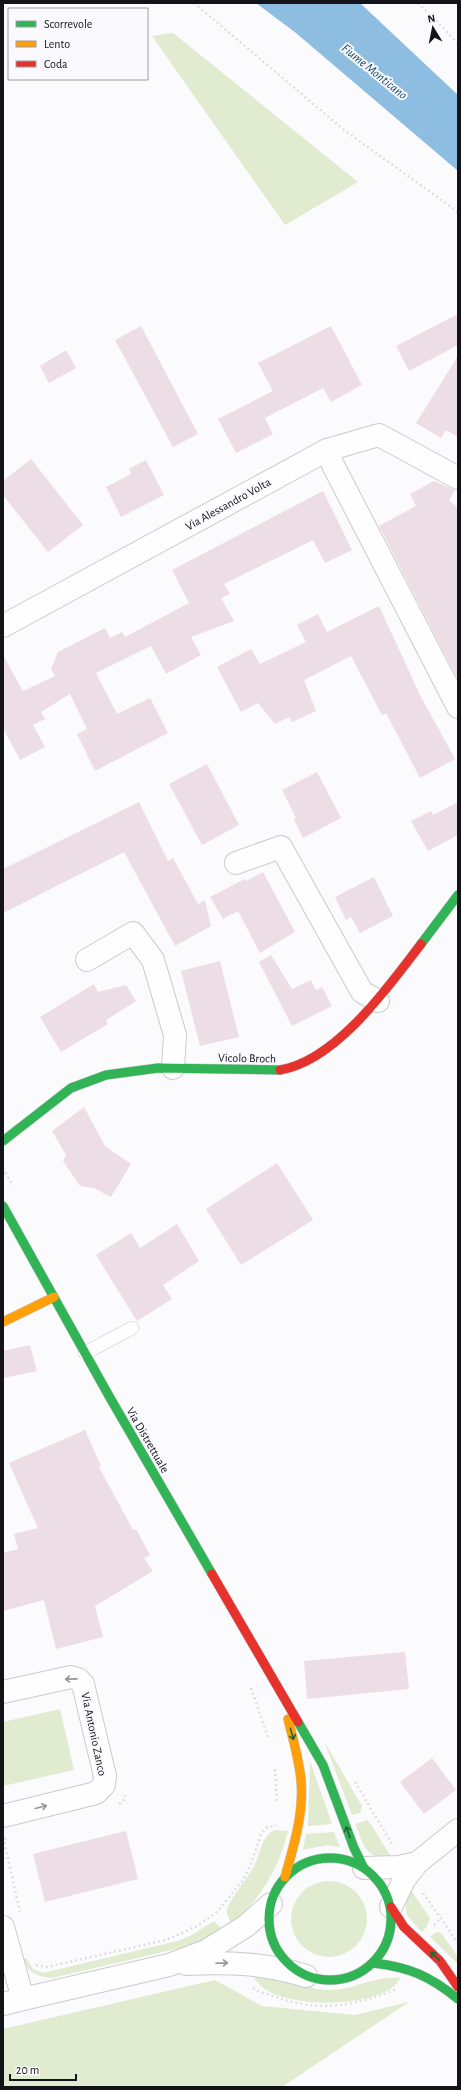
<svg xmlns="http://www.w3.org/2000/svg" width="461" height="2090" font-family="'Alegreya Sans',sans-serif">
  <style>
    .green { fill: #e0ebcf }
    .water { fill: #8dbee2 }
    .building { fill: #ecdee4 }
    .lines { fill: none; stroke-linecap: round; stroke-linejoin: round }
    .lane-casing { stroke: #cbcace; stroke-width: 14 }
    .street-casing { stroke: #cbcace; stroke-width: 24 }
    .fast-casing { stroke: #cbcace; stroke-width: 10 }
    .slow-casing { stroke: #cbcace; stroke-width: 10 }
    .jam-casing { stroke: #cbcace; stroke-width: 10 }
    .path { stroke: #dfdfdf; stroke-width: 2.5; stroke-dasharray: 2 3; stroke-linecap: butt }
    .lane { stroke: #fefeff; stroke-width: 13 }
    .street { stroke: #fefeff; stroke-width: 22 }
    .fast { stroke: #30b455; stroke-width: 9 }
    .slow { stroke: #ff9f0a; stroke-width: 9 }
    .jam { stroke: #e5322d; stroke-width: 9 }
    .oneway { stroke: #959498 }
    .oneway2 { stroke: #226438 }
    .labels { text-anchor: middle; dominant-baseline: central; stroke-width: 4; stroke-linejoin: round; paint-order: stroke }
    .street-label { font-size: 12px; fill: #14131a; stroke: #faf9fd }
    .water-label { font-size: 13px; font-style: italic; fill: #114769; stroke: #faf9fd }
  </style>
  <rect width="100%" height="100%" fill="#fbfafc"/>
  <!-- green -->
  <g class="green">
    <polygon points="173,33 358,182 285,225 152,36"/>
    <polygon points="60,1709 74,1770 3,1786 3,1722"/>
    <polygon points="324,1741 362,1806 360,1813 352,1815"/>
    <polygon points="310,1761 332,1824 308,1826"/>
    <path d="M367 1820 371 1824 392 1859C363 1856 366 1849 355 1824Z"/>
    <path d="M275 1830 288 1831C280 1866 260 1900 232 1924 230 1920 226 1915 227 1910 228 1902 249 1876 254 1866 261 1853 261 1836 275 1830Z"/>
    <polygon points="334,1832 340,1847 327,1845 303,1850 306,1834"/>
    <circle cx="329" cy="1919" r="38"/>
    <path d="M411 1890 430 1918 427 1926 422 1932C407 1916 400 1912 411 1890Z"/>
    <path d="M214 1921 224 1931 193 1945 52 1978C38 1977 28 1973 23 1959L26 1958 33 1969 43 1973 177 1941 192 1935Z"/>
    <polygon points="436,1932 441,1933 458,1957 458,1964 430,1937"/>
    <path d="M253 1974C266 1976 280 1977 293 1981 306 1985 316 1991 331 1990 357 1989 372 1976 400 1978 388 2010 262 2013 253 1974Z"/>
    <polygon points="215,1980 262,2006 355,2015 409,2002 282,2087 3,2087 3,2029"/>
  </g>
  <!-- water -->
  <polygon class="water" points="256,3 360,3 458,95 458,171 296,33"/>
  <!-- building -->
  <g class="building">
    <polygon points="458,314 458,345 409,371 396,346"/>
    <polygon points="141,326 198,434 173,447 115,340"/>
    <polygon points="331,326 362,385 331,402 323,388 265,418 273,434 236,453 218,419 273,391 258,363"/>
    <polygon points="66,350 76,368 49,383 40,366"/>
    <polygon points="458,356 458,437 446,430 441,438 416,423"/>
    <polygon points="31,459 83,525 48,552 3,495 3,481"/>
    <polygon points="146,460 164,495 121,517 106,487 131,474 129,469"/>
    <polygon points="434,481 455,490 449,500 458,508 458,680 379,526 416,506 410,494"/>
    <polygon points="323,491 352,550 325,563 313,540 224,584 230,594 221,598 234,621 191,637 201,655 166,674 151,646 96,673 117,714 150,698 168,733 95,771 77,734 87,729 70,694 41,712 45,719 33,725 45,747 20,760 3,728 3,655 23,691 55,676 51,669 58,652 105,628 110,638 122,632 125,637 189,603 172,570"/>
    <polygon points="379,606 420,695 455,759 420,778 386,713 382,715 351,656 304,680 316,711 292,722 289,717 275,724 258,703 241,712 217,667 251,649 260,664 306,642 297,625 318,614 327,632"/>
    <polygon points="207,764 239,825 202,845 169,784"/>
    <polygon points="317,772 341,818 303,838 294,820 296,818 282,790"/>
    <polygon points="139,802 168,861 173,858 198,904 205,900 211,926 175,946 124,852 3,913 3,869"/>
    <polygon points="458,802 458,835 428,851 411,821 431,811 433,815"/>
    <polygon points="263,872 295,932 260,953 238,911 223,919 210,897 245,879 246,881"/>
    <polygon points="374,877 393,916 360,933 351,917 346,920 335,897"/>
    <polygon points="271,955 292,989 311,980 316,990 322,987 332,1006 292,1026 259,962"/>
    <polygon points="220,961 239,1037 200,1046 181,971"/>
    <polygon points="94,984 98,992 126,985 136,1001 106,1020 108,1024 61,1052 40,1017"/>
    <polygon points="84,1107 105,1146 131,1164 111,1197 94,1188 80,1186 63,1161 66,1155 52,1131"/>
    <polygon points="277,1163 313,1220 241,1265 206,1209"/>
    <polygon points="177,1224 199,1261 163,1285 172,1299 137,1321 96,1255 131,1233 140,1248"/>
    <polygon points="30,1345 37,1371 3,1378 3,1351"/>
    <polygon points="85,1430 101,1466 99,1467 133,1530 136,1529 150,1555 144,1558 153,1571 95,1606 103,1637 56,1649 44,1600 3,1611 3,1553 18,1549 14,1534 38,1528 9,1463"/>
    <polygon points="405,1652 409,1689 307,1699 304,1661"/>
    <polygon points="432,1758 456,1790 424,1814 400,1782"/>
    <polygon points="126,1831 138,1879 45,1902 33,1854"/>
  </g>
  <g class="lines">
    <!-- lane casing -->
    <g class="lane-casing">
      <polyline id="lane" points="85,1353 132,1328"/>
    </g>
    <!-- street casing -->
    <g class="street-casing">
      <g id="street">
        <polyline points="327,450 333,465 458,707"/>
        <polyline points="3,626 327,450 379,435 458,478"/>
        <polyline points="236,863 281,847 362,992 378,1001"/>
        <polyline points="87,960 133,933 153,960 175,1035 173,1068"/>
        <polyline points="3,1692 71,1677 78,1679 83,1684 105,1776 104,1785 96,1793 3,1816"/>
        <polyline points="417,1863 458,1830"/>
        <polyline points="364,1868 399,1867 417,1863 404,1880 391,1907"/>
        <polyline points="3,1927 23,1999 169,1965 206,1951 246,1926 271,1904"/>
        <path d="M186 1964C228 1962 266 1963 306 1976"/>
        <polyline points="3,2004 23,1999"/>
      </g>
    </g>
    <!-- fast casing -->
    <g class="fast-casing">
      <g id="fast">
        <polyline points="421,944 458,895"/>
        <polyline points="3,1141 71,1088 106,1075 158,1068 280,1070"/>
        <polyline points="3,1206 109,1396 212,1574"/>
        <polyline points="298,1722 323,1765 354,1848 364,1868"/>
        <circle cx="330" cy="1919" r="61"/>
        <path d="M373 1963C409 1967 430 1976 458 1999"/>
      </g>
    </g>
    <!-- slow casing -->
    <g class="slow-casing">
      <g id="slow">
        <polyline points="3,1322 54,1297"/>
        <path d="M285 1877C294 1845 304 1813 301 1780 299 1759 293 1739 288 1719"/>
      </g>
    </g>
    <!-- jam casing -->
    <g class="jam-casing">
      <g id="jam">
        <path d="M280 1070C336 1061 389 986 421 944"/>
        <polyline points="212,1574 298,1722"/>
        <polyline points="391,1907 404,1927 440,1961 458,1987"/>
      </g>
    </g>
    <!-- path -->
    <g class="path">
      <polyline points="194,3 344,130 458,212"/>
      <polyline points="418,3 458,43"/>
      <polyline points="3,1168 13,1186"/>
      <polyline points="251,1688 268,1737"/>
      <polyline points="275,1769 277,1803"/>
      <polyline points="355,1782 392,1844"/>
      <polyline points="119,1804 124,1800 125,1795"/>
      <polyline points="6,1838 4,1841 20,1912"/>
      <polyline points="423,1893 458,1943"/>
      <polyline points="434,1925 441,1918"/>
      <polyline points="36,1965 47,1967 166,1940 197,1926 217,1912 243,1880 251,1864 261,1834 266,1828 276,1825"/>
      <path d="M253 1988 258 1991C273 1996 288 2002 303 2004 335 2010 366 2001 397 1989"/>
    </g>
    <!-- lane -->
    <use href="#lane" class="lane"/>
    <!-- street -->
    <use href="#street" class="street"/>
    <!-- fast -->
    <use href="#fast" class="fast"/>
    <!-- slow -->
    <use href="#slow" class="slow"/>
    <!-- jam -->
    <use href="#jam" class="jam"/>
  </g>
  <!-- one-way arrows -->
  <defs><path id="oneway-shaft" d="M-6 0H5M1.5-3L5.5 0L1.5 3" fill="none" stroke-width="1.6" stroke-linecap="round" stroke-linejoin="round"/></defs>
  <g class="oneway">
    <use href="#oneway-shaft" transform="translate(71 1679) rotate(179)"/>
    <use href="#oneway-shaft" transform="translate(41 1807) rotate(-14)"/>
    <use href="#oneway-shaft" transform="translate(222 1963) rotate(-2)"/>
  </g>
  <g class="oneway2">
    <use href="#oneway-shaft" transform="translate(292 1734) rotate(74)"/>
    <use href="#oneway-shaft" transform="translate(348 1832) rotate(-110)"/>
    <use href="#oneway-shaft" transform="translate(435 1956) rotate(-137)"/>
  </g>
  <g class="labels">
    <!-- street labels -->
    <g class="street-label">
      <text transform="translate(228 504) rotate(-29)">Via Alessandro Volta</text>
      <text transform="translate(247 1058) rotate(1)">Vicolo Broch</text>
      <text transform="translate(148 1440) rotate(60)">Via Distrettuale</text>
      <text transform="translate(94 1734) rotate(78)">Via Antonio Zanco</text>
    </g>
    <!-- water labels -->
    <g class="water-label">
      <text transform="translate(374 72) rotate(39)">Fiume Monticano</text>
    </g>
  </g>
  <!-- border -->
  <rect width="461" height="2090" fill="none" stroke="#14131a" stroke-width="8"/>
  <!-- legend -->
  <rect x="8" y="8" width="140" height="72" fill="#faf9fd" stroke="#9e9da2"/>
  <rect x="16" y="21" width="20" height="6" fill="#30b455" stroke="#9e9da2"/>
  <text x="44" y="28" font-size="12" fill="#14131a">Scorrevole</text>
  <rect x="16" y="41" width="20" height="6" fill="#ff9f0a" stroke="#9e9da2"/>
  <text x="44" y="48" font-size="12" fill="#14131a">Lento</text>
  <rect x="16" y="61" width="20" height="6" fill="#e5322d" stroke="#9e9da2"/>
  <text x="44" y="68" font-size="12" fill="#14131a">Coda</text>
  <!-- north arrow -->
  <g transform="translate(433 28) rotate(350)" stroke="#faf9fd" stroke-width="3" paint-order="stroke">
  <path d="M0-3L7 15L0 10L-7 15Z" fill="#14131a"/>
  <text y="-6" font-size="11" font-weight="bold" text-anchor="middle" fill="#14131a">N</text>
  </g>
  <!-- scale -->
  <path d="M10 2074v6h66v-6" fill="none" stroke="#14131a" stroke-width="2"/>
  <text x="16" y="2074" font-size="12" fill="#14131a" stroke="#faf9fd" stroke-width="3" paint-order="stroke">20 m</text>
</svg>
